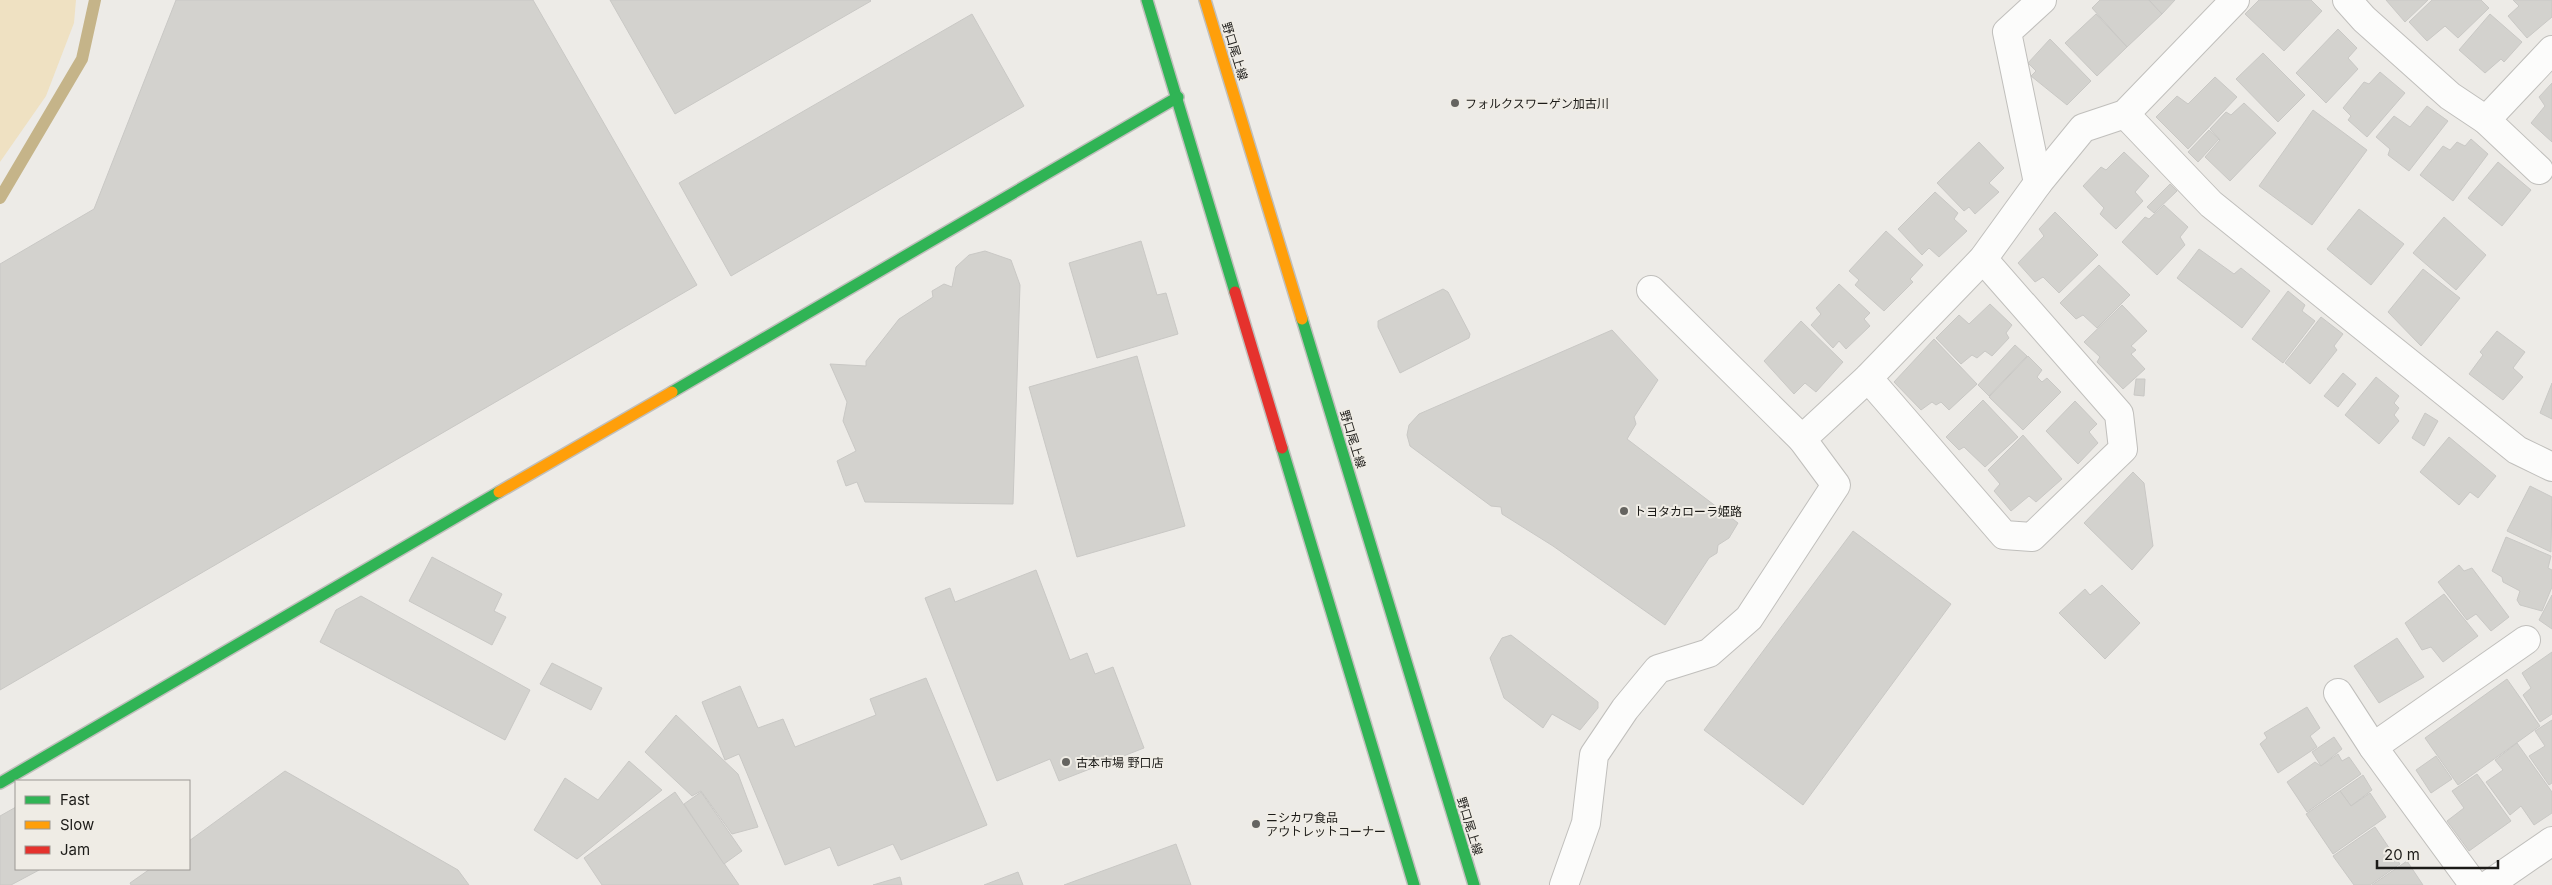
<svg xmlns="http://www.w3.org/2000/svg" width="2552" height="885" font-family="Inter,'Noto Sans JP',sans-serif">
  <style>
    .green { fill: #efe1c2 }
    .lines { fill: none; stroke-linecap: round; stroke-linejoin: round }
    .stream { stroke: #c5b489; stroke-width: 12 }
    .building { fill: #d3d2ce; stroke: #c9c8c5 }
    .street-casing { stroke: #c0bfbc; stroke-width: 30 }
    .fast-casing { stroke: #c0bfbc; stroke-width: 14 }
    .slow-casing { stroke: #c0bfbc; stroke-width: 14 }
    .jam-casing { stroke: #c0bfbc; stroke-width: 14 }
    .street { stroke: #fcfcfb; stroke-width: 28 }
    .fast { stroke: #30b455; stroke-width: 11 }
    .slow { stroke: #ff9f0a; stroke-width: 11 }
    .jam { stroke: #e5322d; stroke-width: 11 }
    .poi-dot { fill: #656460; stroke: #efece5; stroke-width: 2 }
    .labels { text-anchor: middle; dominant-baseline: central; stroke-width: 4; stroke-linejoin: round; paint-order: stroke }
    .street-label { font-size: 12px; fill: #1c1b18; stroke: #efece5 }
    .poi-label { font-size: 12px; fill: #1c1b18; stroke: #efece5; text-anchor: start }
  </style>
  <rect width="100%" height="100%" fill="#edebe7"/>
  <!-- green -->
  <polygon class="green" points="0,0 76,0 74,23 46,96 0,162"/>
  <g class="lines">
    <!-- stream -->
    <polyline class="stream" points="0,198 82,59 95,0"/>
  </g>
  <!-- building -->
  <g class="building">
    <polygon points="176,0 533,0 697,285 0,690 0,264 94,209"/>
    <polygon points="610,0 870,0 871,1 675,114"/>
    <polygon points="2100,0 2149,0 2162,14 2127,47 2092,8"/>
    <polygon points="2149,0 2175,0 2162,14"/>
    <polygon points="2259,0 2311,0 2322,11 2284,51 2245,14"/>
    <polygon points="2386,0 2428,0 2405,22"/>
    <polygon points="2432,0 2481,0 2489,8 2458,38 2445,26 2427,41 2409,22"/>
    <polygon points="2513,0 2552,0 2552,17 2527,38 2508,16 2519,6"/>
    <polygon points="972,14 1024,106 731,276 679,183"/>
    <polygon points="2096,14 2127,47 2097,76 2065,43"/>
    <polygon points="2490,14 2522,42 2504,62 2501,59 2485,73 2459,50"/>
    <polygon points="2338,29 2357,48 2348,58 2358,69 2326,103 2296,73"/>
    <polygon points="2050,39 2091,81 2067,105 2031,76 2036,71 2028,63"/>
    <polygon points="2263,53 2305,95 2278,122 2236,79"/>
    <polygon points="2380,72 2405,93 2367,137 2348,120 2351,116 2343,108 2364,82 2369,84"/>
    <polygon points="2215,77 2237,97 2188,149 2156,117 2177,96 2188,104"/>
    <polygon points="2552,83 2552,142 2531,123 2545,106 2539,97"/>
    <polygon points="2244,103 2276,133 2230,181 2205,157 2220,140 2210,129 2226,112 2231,115"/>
    <polygon points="2427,106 2448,121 2409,171 2388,155 2390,149 2376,137 2394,116 2410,127"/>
    <polygon points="2313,110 2367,150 2312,225 2259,186"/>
    <polygon points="2209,130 2219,139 2198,162 2188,152"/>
    <polygon points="2471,139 2488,154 2453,201 2420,175 2443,146 2450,150 2457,142 2465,146"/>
    <polygon points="1979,142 2004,168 1989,183 1999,192 1975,214 1969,207 1964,211 1937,183"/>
    <polygon points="2124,152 2149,176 2135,192 2143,201 2116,229 2100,214 2104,208 2083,186 2101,167 2106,170"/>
    <polygon points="2498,162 2531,190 2502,226 2468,198"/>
    <polygon points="2170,184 2177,191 2154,213 2147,207"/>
    <polygon points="1935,192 1958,213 1954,219 1967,231 1939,257 1929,248 1922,255 1898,229"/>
    <polygon points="2164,205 2188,227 2180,237 2185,245 2157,275 2122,242 2145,217 2149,219"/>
    <polygon points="2359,209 2404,244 2371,285 2327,249"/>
    <polygon points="2055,212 2098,255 2059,293 2043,277 2035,282 2018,263 2044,236 2039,229"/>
    <polygon points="2444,217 2486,255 2456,290 2413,253"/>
    <polygon points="1886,231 1923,265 1910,279 1913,282 1884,311 1855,285 1859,280 1849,271"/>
    <polygon points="1141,241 1157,295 1166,293 1178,334 1097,358 1069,263"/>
    <polygon points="2199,249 2234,274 2241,268 2270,291 2242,328 2177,278"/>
    <polygon points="985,251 1011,260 1020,285 1013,504 865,502 857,482 846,486 837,461 856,451 843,421 847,402 830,364 866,366 866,361 899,319 933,297 932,291 944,284 952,287 956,267 969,255"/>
    <polygon points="2099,265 2130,295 2097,328 2083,315 2076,319 2060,303"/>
    <polygon points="2423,269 2460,298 2421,346 2388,312"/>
    <polygon points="1839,284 1870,313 1864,319 1870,326 1846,349 1839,341 1833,348 1811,325 1821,314 1816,308"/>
    <polygon points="1443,289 1448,292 1470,334 1469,338 1400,373 1378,327 1378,321"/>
    <polygon points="2288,291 2305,305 2302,311 2315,321 2283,363 2252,339"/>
    <polygon points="1990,304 2012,325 2006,333 2009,338 1992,356 1985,351 1977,358 1972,355 1961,364 1936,338 1959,315 1969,324"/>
    <polygon points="2122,305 2147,331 2131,346 2136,350 2131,354 2145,369 2123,389 2097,362 2100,357 2084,342"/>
    <polygon points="2321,317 2343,334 2334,346 2337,350 2310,384 2285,363"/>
    <polygon points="1801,321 1843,362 1816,392 1805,383 1794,394 1764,361"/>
    <polygon points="1612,330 1658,380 1634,417 1636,424 1627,439 1738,523 1729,538 1718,545 1717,553 1709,558 1665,625 1553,546 1502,514 1501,507 1491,506 1410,446 1407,435 1409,425 1419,414"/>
    <polygon points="2497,331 2525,352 2513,368 2523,377 2503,400 2469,374 2483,355 2480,352"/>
    <polygon points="1934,339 1977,384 1949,410 1941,402 1936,405 1932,402 1921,410 1894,382"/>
    <polygon points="2015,345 2027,356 1989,396 1978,385"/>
    <polygon points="1137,356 1185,526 1077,557 1029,387"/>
    <polygon points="2028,356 2042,370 2037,377 2042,382 2047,378 2061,392 2023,430 1989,397"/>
    <polygon points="2343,373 2356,384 2338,407 2324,396"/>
    <polygon points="2376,377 2399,396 2394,403 2399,408 2394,415 2399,421 2379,444 2345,415"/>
    <polygon points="2136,379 2145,379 2144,396 2134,395"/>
    <polygon points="2552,383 2552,419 2540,413"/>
    <polygon points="1983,400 2018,437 1985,467 1964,447 1959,450 1946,437"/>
    <polygon points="2075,401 2097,424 2089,432 2098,443 2078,464 2046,431"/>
    <polygon points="2425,413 2438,421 2424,446 2412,438"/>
    <polygon points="2023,435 2062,479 2036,502 2029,496 2011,511 1994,491 2000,484 1988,470"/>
    <polygon points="2449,437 2496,476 2478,498 2470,492 2459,505 2420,472"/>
    <polygon points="2133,472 2144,483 2153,546 2132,570 2084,523"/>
    <polygon points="2530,486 2552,497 2551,552 2507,531"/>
    <polygon points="1853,531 1951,604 1803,805 1704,730"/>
    <polygon points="2506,537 2551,556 2548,568 2552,570 2552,587 2542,611 2520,605 2517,600 2520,591 2503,582 2502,577 2492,571"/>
    <polygon points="432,557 502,594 494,611 506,617 492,645 409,601"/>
    <polygon points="2459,565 2464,571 2472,568 2509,617 2491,631 2476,614 2467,620 2438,582"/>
    <polygon points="1036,570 1070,660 1087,653 1095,674 1113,667 1144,748 1059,781 1050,759 997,781 925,598 950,588 955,602"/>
    <polygon points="2102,585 2140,623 2105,659 2059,613 2085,589 2090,595"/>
    <polygon points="2444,594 2478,636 2443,662 2431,647 2422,650 2405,623"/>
    <polygon points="2552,595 2552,629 2539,620"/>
    <polygon points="361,596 530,690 505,740 320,642 336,610"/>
    <polygon points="1511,635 1598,702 1598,708 1580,730 1552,714 1543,728 1504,698 1490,658 1502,638"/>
    <polygon points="2397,638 2424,677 2379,703 2354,666"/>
    <polygon points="2552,652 2552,714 2540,722 2523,695 2531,688 2522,673"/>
    <polygon points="552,663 602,688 591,710 540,684"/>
    <polygon points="926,678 987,825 901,860 893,844 838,866 830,847 785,865 739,754 725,760 702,702 740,686 758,728 783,719 795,747 876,715 870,699"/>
    <polygon points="2507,679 2540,726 2458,785 2425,738"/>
    <polygon points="2307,707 2320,728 2310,736 2317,747 2278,773 2260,744 2267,738 2264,733"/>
    <polygon points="676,715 738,774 758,827 732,834 701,791 692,796 645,752"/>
    <polygon points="2552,720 2552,783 2549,785 2529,756 2545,746 2535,731"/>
    <polygon points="2334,737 2342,749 2321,766 2312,752"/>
    <polygon points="2517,743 2552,792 2552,813 2534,825 2521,806 2510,815 2486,782 2503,770 2495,760"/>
    <polygon points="2338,754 2342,761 2349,757 2361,774 2307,812 2287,782 2315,762 2321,766"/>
    <polygon points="2436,756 2452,779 2431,793 2416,770"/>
    <polygon points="629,761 662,790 577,859 534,830 565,778 598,800"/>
    <polygon points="285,771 458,870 469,885 131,885 130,883 150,869 189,869 189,841"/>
    <polygon points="2477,774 2511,821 2469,851 2447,821 2464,808 2452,791"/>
    <polygon points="2363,775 2372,790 2351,806 2340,791"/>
    <polygon points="2340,791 2351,806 2370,793 2386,817 2333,854 2306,814"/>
    <polygon points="675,792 739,885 602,885 584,858"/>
    <polygon points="701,792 742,851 724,864 684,804"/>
    <polygon points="16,807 16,869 41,869 11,885 0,885 0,816"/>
    <polygon points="2375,827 2400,864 2370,885 2354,885 2333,856"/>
    <polygon points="1176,844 1191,885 1064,885"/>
    <polygon points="2407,861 2423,885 2372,885"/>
    <polygon points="1018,872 1023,885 984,885"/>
    <polygon points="900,877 902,885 873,885"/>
  </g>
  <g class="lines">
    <!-- street casing -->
    <g class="street-casing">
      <g id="street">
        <polyline points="2347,0 2364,19 2450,96 2486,120 2539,170"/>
        <polyline points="2125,114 2211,204 2517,450 2552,467"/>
        <polyline points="2486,120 2552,50"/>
        <polyline points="2038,183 2007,32 2042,0"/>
        <polyline points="1651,290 1802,439"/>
        <polyline points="1868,378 2004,535 2032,537 2123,449 2119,414 1983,259"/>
        <polyline points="2338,693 2373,747"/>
        <polyline points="1564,885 1586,823 1594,755 1625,709 1658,669 1709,653 1749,618 1836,485 1802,439 1868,378 1983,259 2038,183 2083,128 2125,114 2235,0"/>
        <polyline points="2474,885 2373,747 2526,640"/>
        <polyline points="2488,885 2552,841"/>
      </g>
    </g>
    <!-- fast casing -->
    <g class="fast-casing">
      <g id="fast">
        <polyline points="1147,0 1235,292"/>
        <polyline points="1302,319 1474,885"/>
        <polyline points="672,392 1178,97"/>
        <polyline points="1282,448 1414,885"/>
        <polyline points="0,783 499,492"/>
      </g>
    </g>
    <!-- slow casing -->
    <g class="slow-casing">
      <g id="slow">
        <polyline points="1205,0 1302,319"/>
        <polyline points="499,492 672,392"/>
      </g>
    </g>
    <!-- jam casing -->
    <g class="jam-casing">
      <polyline id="jam" points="1235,292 1282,448"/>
    </g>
    <!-- street -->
    <use href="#street" class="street"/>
    <!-- fast -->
    <use href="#fast" class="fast"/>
    <!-- slow -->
    <use href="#slow" class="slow"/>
    <!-- jam -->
    <use href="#jam" class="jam"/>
  </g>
  <!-- markers -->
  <g class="poi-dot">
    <circle cx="1455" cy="103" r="5"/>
    <circle cx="1624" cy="511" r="5"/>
    <circle cx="1066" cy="762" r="5"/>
    <circle cx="1256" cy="824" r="5"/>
  </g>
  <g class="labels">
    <!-- street labels -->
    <g class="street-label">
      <text transform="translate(1235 51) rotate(73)">野口尾上線</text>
      <text transform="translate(1353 439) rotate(73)">野口尾上線</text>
      <text transform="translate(1470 826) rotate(73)">野口尾上線</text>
    </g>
    <!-- poi labels -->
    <g class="poi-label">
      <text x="1465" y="103">フォルクスワーゲン加古川</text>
      <text x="1634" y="511">トヨタカローラ姫路</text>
      <text x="1076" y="762">古本市場 野口店</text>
      <text x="1266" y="817">ニシカワ食品<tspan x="1266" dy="14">アウトレットコーナー</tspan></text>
    </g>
  </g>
  <!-- legend -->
  <rect x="15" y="780" width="175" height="90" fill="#efece5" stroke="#9b9893"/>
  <rect x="25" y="796" width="25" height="8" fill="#30b455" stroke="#9b9893"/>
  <text x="60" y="805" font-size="15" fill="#1c1b18">Fast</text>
  <rect x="25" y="821" width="25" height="8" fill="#ff9f0a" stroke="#9b9893"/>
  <text x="60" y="830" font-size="15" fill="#1c1b18">Slow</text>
  <rect x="25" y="846" width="25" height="8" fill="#e5322d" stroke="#9b9893"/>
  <text x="60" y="855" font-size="15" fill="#1c1b18">Jam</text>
  <!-- scale -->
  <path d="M2377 860v8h121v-8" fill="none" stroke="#1c1b18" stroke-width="2.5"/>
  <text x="2384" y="860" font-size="15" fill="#1c1b18" stroke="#efece5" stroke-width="4" paint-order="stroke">20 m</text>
</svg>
